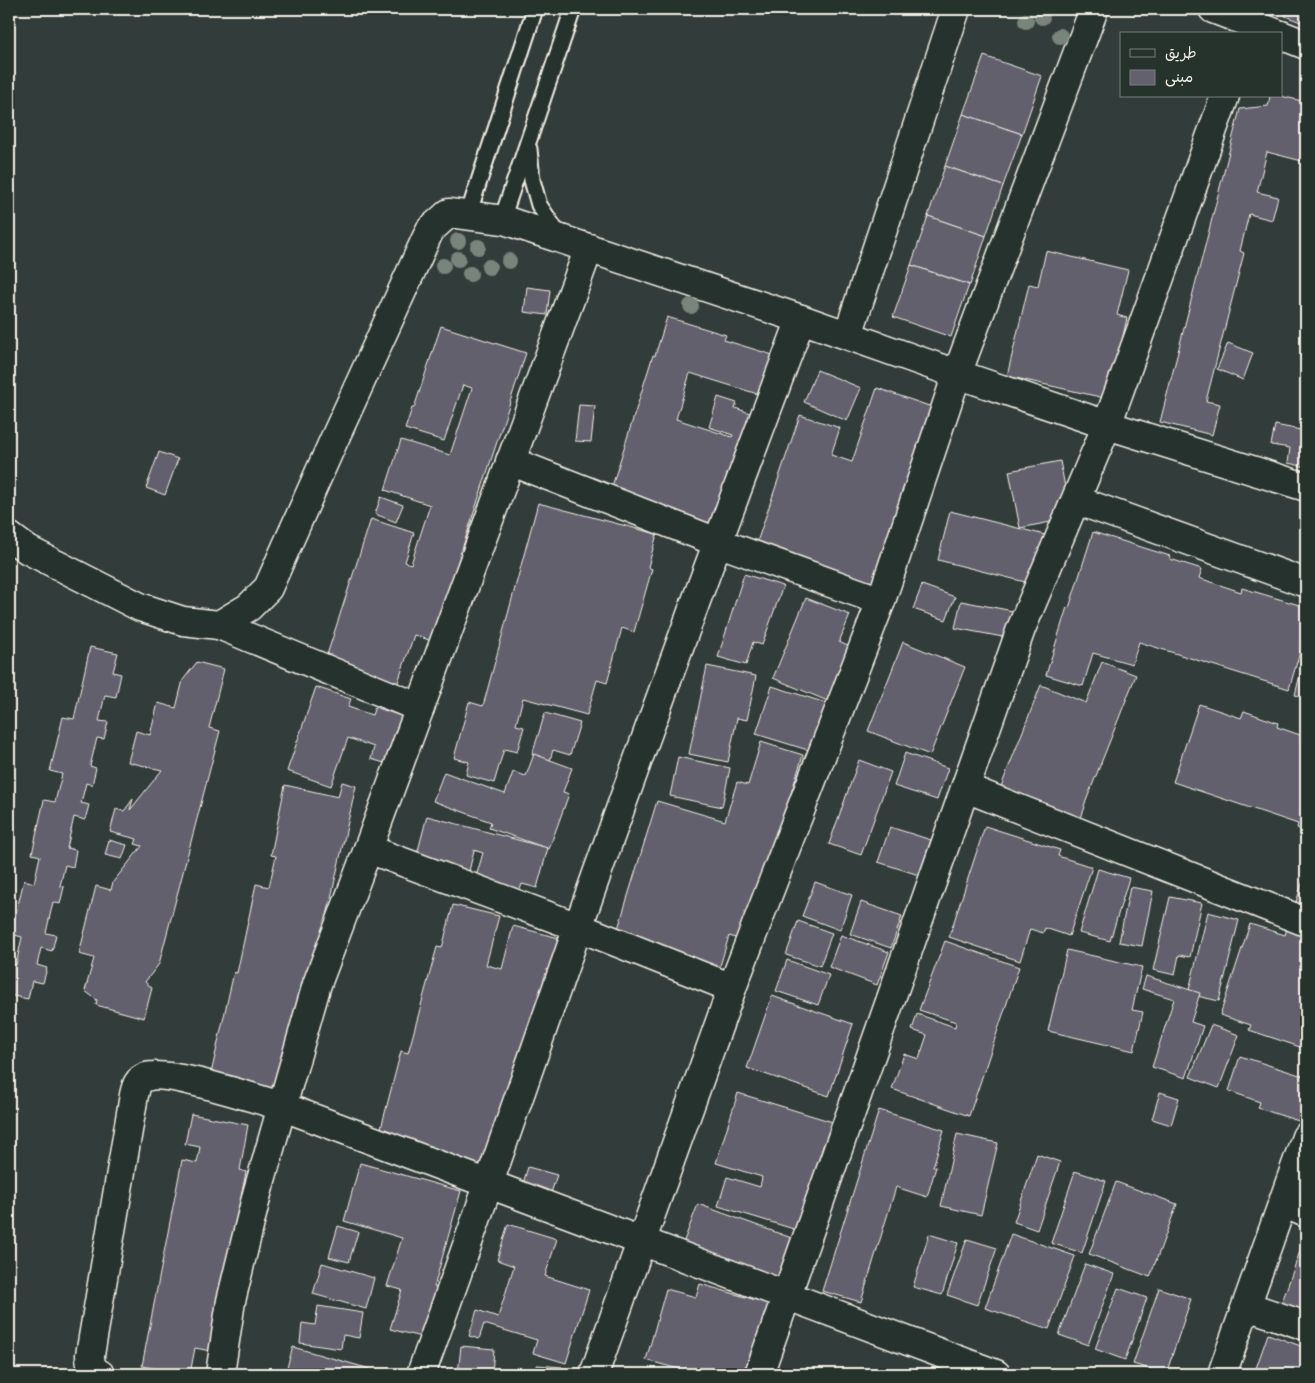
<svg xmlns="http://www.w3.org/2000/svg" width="1315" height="1383" font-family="'Balsamiq Sans','Playpen Sans Arabic',sans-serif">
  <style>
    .building { fill: #63616d; stroke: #f4f1e8 }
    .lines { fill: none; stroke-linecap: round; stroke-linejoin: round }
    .service-casing { stroke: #f4f1e8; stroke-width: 19 }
    .minor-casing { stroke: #f4f1e8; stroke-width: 31 }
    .secondary-casing { stroke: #f4f1e8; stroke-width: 31 }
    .service { stroke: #26332d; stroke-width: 15 }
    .minor { stroke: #26332d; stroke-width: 28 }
    .secondary { stroke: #26332d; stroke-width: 28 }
    .tree { fill: #79847b }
  </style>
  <rect width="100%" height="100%" fill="#323c3a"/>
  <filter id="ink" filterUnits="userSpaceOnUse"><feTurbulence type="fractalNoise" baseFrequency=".02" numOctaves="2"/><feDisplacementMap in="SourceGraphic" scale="10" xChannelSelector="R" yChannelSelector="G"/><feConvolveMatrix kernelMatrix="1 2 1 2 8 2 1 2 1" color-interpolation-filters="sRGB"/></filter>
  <g filter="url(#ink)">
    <!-- building -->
    <g class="building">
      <polygon points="1287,9 1306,9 1306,24 1285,16"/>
      <polygon points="984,56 1042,76 1022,134 963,114"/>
      <polygon points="1270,96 1281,96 1306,102 1306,162 1267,152 1257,192 1278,197 1272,220 1249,214 1240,251 1244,253 1206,401 1220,404 1212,435 1160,422 1240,109 1268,106"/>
      <polygon points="963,114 1022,134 1003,186 945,166"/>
      <polygon points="945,166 1003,186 986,236 928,216"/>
      <polygon points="928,216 986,236 970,285 911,265"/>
      <polygon points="1046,251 1128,270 1117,315 1127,318 1109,399 1007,376 1029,284 1038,286"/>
      <polygon points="911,265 969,285 951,337 893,317"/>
      <polygon points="527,287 550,290 547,315 524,312"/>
      <polygon points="667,317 726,335 724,340 776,356 764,396 690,373 676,419 732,437 733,435 709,427 718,397 737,403 735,408 762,417 713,532 609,496 653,355 655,356"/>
      <polygon points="441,326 526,353 432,641 414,635 397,685 325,661 371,519 414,533 405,562 411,564 430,505 385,490 401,440 450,455 472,388 463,385 444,441 405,429 412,408 414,408"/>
      <polygon points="1228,343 1253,353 1243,380 1217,369"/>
      <polygon points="817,370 861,388 847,421 804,402"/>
      <polygon points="877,388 932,407 867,600 755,548 800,415 840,428 831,455 852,462"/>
      <polygon points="579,405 595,406 591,442 575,441"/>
      <polygon points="1275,425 1306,431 1306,467 1288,463 1290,448 1271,445"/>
      <polygon points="159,452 178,459 165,495 146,488"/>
      <polygon points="1060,461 1071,518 1020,528 1009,471"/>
      <polygon points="381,497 403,505 396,522 375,514"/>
      <polygon points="538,503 657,534 648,567 652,569 634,632 622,628 607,683 597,680 587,715 523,698 516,725 524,727 517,752 504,749 494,783 466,775 469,762 454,758 469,702 483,706"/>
      <polygon points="950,511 1049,536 1037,585 938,560"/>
      <polygon points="1093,532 1170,556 1170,559 1202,569 1199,578 1241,592 1242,588 1306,607 1306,632 1289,689 1139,642 1132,664 1093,653 1083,686 1046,675 1067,607 1069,608"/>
      <polygon points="744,574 783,586 762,645 753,642 746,665 718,657"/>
      <polygon points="922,585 955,597 946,620 913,609"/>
      <polygon points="806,598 850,615 839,642 852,648 830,702 773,678"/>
      <polygon points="961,601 1013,611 1008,638 955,628"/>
      <polygon points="903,642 965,667 930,755 868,731"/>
      <polygon points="90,647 118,653 113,672 121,674 116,697 105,695 99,721 108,722 104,739 97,738 90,766 96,768 92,785 86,783 81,803 89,805 85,820 74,817 67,848 76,850 73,867 65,865 60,886 64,887 60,904 53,902 46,933 56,935 52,951 41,948 37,965 47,968 43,983 32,981 28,999 9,995 9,963 16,965 22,937 11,934 24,880 34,883 40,856 32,854 44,800 55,802 62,774 50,771 63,717 74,719"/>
      <polygon points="1306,650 1306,698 1295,695"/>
      <polygon points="197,662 224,669 209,728 220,731 159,964 145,982 152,988 144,1018 96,1005 97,1000 85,991 94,958 79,954 96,886 111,890 113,882 142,846 135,844 137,839 110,832 116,809 124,811 133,799 130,810 162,770 128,762 136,731 150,735 158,703 176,708 183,680"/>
      <polygon points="1102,662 1136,675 1084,806 1085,807 1074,836 991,812 1041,685 1086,703"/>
      <polygon points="707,666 756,676 747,720 737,718 728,762 689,754"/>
      <polygon points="772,686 826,703 811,751 756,734"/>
      <polygon points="316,687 351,699 348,707 372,715 375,707 407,718 391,765 371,759 374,747 348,738 331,786 287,771"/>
      <polygon points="1199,704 1241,718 1244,711 1278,723 1277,727 1306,737 1306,832 1297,828 1298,824 1173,782"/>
      <polygon points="545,713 580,723 570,755 553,750 550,760 532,755"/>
      <polygon points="761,742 803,755 745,941 729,936 717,976 613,945 657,801 725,821 737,782 748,785"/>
      <polygon points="905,753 948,768 937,800 894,786"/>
      <polygon points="534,754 572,768 563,792 569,794 549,849 489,828 491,822 433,801 444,772 505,794 513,772 526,776"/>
      <polygon points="678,757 730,768 722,807 670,796"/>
      <polygon points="859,760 891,772 861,855 829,844"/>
      <polygon points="342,782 356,786 287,1095 210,1078 234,972 237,973 256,884 269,887 276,856 271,855 285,785 338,797"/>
      <polygon points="427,816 548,848 537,888 522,884 519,892 475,880 483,853 474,850 467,880 414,866"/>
      <polygon points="985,826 1060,850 1058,856 1092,867 1069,936 1045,928 1043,933 1030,929 1020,961 949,937"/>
      <polygon points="890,827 931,840 919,875 878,862"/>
      <polygon points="109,840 127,845 122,859 105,855"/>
      <polygon points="1098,869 1129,878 1110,941 1079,933"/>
      <polygon points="1306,872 1306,1049 1249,1030 1251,1025 1220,1015 1250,924 1285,935"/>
      <polygon points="815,882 852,895 840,930 802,916"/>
      <polygon points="1130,887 1153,891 1142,946 1119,942"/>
      <polygon points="1170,897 1202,903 1190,957 1179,955 1175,975 1153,970"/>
      <polygon points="861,902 902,916 891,948 850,934"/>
      <polygon points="453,905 499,916 486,965 502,969 513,926 563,939 501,1171 428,1152 379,1136 401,1051 408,1053 437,947 442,948"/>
      <polygon points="1208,912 1239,920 1219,1001 1188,994"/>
      <polygon points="798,921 832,933 820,966 786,955"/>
      <polygon points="841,935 889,952 877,985 829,967"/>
      <polygon points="945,941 1019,967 969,1116 892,1089 904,1054 919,1059 927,1035 912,1030 917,1014 955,1027 956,1022 919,1010"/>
      <polygon points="1067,950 1142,967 1132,1010 1143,1012 1134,1051 1048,1031"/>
      <polygon points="787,960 829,975 818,1005 776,991"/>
      <polygon points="1146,976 1200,993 1191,1022 1203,1026 1186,1078 1152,1067 1174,999 1142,989"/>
      <polygon points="772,996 853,1024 829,1096 747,1068"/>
      <polygon points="1211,1025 1239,1035 1219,1088 1190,1077"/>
      <polygon points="1240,1056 1306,1077 1306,1118 1305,1123 1258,1108 1260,1102 1229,1091"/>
      <polygon points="1160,1092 1179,1098 1171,1125 1152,1119"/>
      <polygon points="738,1093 836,1123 829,1145 824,1143 797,1230 718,1206 727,1177 760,1187 762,1177 716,1163"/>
      <polygon points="879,1110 944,1130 933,1167 936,1167 927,1197 896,1187 861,1302 822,1291"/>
      <polygon points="191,1114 248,1125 240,1170 246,1172 211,1351 195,1348 190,1374 183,1374 142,1366 182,1160 197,1163 200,1147 185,1144"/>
      <polygon points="957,1134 998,1143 981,1215 941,1206"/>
      <polygon points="1037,1154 1060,1162 1037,1230 1014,1222"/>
      <polygon points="360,1163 461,1191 434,1287 439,1289 425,1338 390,1329 402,1290 387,1286 402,1238 344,1221"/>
      <polygon points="528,1167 557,1175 549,1199 521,1190"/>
      <polygon points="1075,1171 1106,1181 1082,1253 1051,1243"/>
      <polygon points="1116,1182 1177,1204 1150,1277 1089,1254"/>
      <polygon points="698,1204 797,1240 783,1279 721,1256 716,1267 679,1254"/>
      <polygon points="508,1224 557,1239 545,1276 589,1290 566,1363 533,1353 537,1340 484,1324 479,1339 469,1336 477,1310 498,1317 514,1266 497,1260"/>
      <polygon points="338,1226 358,1232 349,1262 329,1257"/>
      <polygon points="929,1234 958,1243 942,1295 913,1287"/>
      <polygon points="1011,1234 1075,1256 1049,1329 985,1308"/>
      <polygon points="1306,1234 1306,1333 1275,1322"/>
      <polygon points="967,1239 997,1248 977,1305 947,1295"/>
      <polygon points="322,1263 374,1278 366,1309 313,1294"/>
      <polygon points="1085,1264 1114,1274 1088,1345 1059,1335"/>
      <polygon points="700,1284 770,1304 753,1367 746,1365 743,1374 696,1374 646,1360 666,1289 696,1297"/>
      <polygon points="1118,1288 1147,1298 1125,1360 1095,1349"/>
      <polygon points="1159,1288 1191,1299 1166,1374 1133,1364"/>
      <polygon points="318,1306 363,1313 359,1338 343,1335 341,1349 300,1343 302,1323 315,1325"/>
      <polygon points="1268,1334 1306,1348 1306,1374 1254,1374"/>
      <polygon points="461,1346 494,1349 492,1374 458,1374"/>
      <polygon points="293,1347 370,1369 368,1374 285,1374"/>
      <polygon points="537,1365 562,1367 562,1374 537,1374"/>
    </g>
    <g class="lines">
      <!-- service casing -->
      <g class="service-casing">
        <g id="service">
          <polyline points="529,149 532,180 539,205 561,238"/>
          <polyline points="468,215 535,9"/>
          <polyline points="502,219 573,9"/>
        </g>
      </g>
      <!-- minor casing -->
      <g class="minor-casing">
        <g id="minor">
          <polyline points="1213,9 1278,34"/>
          <polyline points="1281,35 1306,45"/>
          <polyline points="848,335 956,9"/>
          <polyline points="510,461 717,542 881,601"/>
          <polyline points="1076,500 1306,583"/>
          <polyline points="219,625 420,708"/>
          <polyline points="966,788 1306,922"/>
          <polyline points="368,849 578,927 732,988"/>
          <polyline points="1283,1203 1306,1213"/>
          <polyline points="1247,1306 1306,1326"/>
          <path d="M100 1374C92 1370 90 1364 90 1355L134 1095C136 1087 137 1080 146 1077 165 1069 257 1099 281 1106L996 1374"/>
          <polyline points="220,1374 231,1301 257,1194 317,984 368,849 589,248"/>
          <path d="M421 1374C475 1226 526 1076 578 927 650 724 725 521 801 319"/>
          <polyline points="594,1374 732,988 881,601 957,374 1094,9"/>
          <polyline points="759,1374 1021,629 1107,425 1225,96"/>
          <polyline points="1222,1374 1306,1137"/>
        </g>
      </g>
      <!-- secondary casing -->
      <g class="secondary-casing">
        <polyline id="secondary" points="9,536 28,550 140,607 183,621 219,625 249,607 268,588 333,442 430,230 449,213 504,220 801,319 957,374 1107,425 1306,487"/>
      </g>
      <!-- service -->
      <use href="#service" class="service"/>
      <!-- minor -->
      <use href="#minor" class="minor"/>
      <!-- secondary -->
      <use href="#secondary" class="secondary"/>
    </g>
    <!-- trees -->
    <g class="tree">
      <circle cx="1042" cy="17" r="8"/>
      <circle cx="1026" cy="21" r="8"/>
      <circle cx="1060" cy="36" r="8"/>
      <circle cx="458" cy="241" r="8"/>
      <circle cx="478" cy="247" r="8"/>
      <circle cx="458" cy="259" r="8"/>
      <circle cx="509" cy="261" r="8"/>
      <circle cx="443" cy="266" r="8"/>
      <circle cx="489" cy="267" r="8"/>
      <circle cx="470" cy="274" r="8"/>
      <circle cx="691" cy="306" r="8"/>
    </g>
  </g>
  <!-- margin -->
  <rect width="1315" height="1383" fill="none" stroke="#26332d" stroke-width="30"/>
  <rect x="15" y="15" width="1285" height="1353" fill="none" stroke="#f4f1e8" stroke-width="2" filter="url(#ink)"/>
  <!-- legend -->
  <rect x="1120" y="32" width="162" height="65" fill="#26332d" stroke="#787f78"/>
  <rect x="1130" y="49" width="25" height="8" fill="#26332d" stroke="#787f78"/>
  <text x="1165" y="58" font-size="15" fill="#f4f1e8">طريق</text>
  <rect x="1130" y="70" width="25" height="15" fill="#63616d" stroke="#787f78"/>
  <text x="1165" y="82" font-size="15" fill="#f4f1e8">مبنى</text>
</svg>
